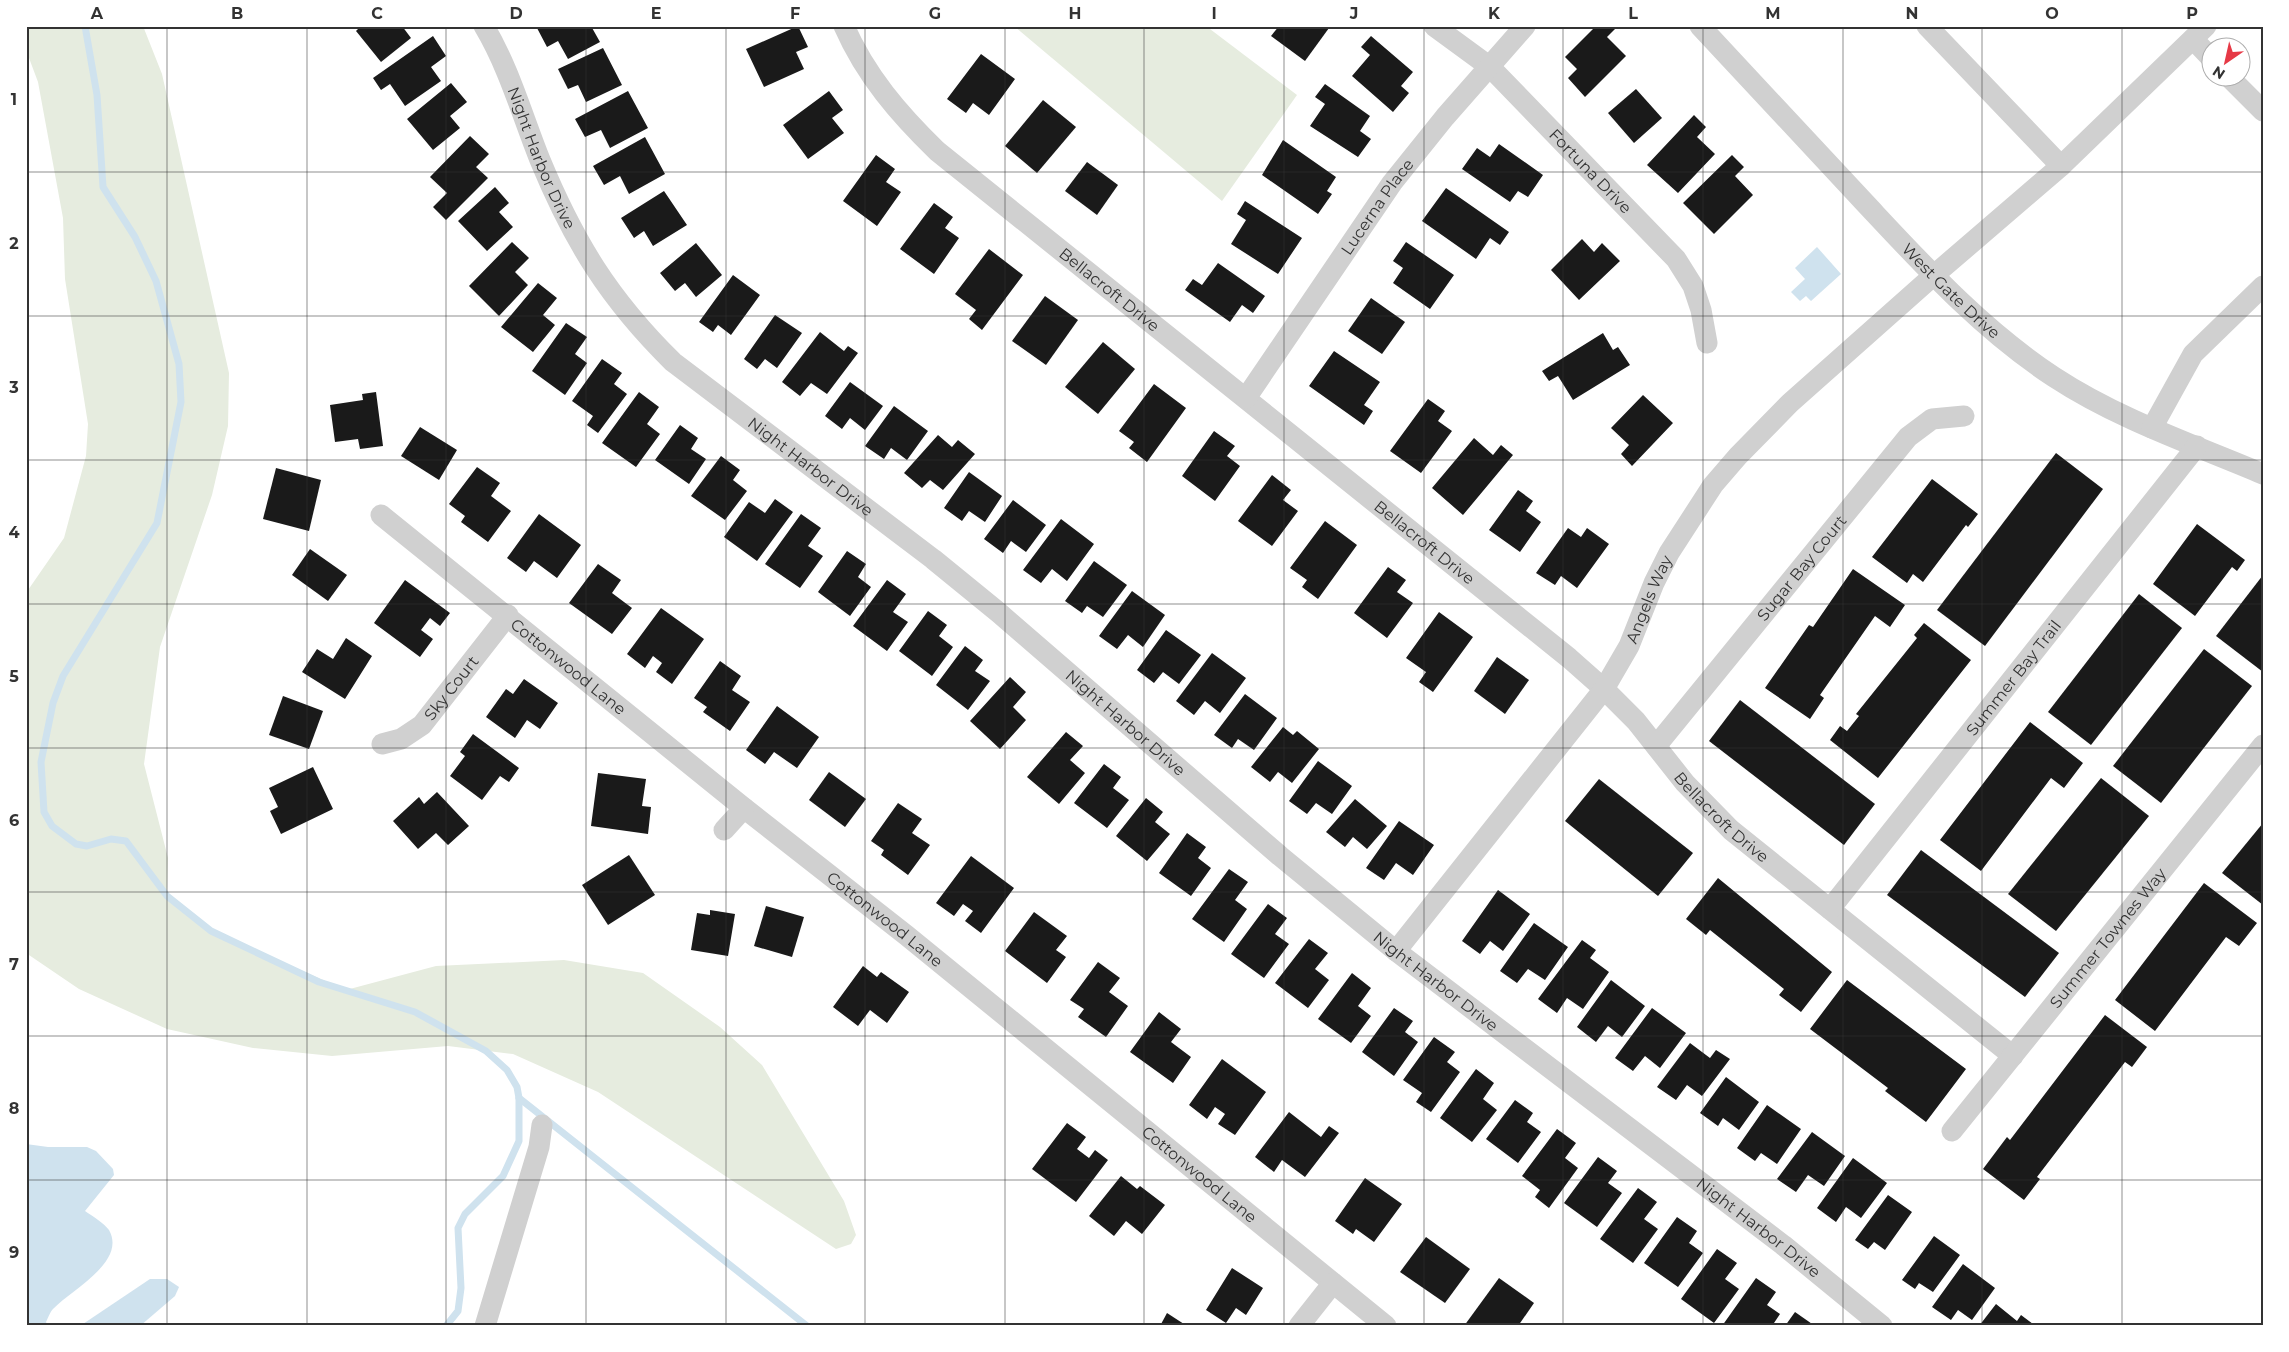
<svg xmlns="http://www.w3.org/2000/svg" width="2289" height="1352" font-family="Montserrat,sans-serif">
  <style>
    .green { fill: #e6ecdf }
    .water { fill: #cfe2ee }
    .lines { fill: none; stroke-linecap: round; stroke-linejoin: round }
    .stream { stroke: #cfe2ee; stroke-width: 7 }
    .building { fill: #1a1a1a }
    .street { stroke: #d0d0d0; stroke-width: 21 }
    .grid { fill: none; stroke: #333; stroke-width: 1; stroke-opacity: 0.55 }
    .labels { text-anchor: middle; dominant-baseline: central; stroke-width: 5; stroke-linejoin: round; paint-order: stroke }
    .street-label { font-size: 16px; fill: #333; stroke: #fff }
    .neatline { fill: none; stroke: #333; stroke-width: 2 }
    .grid-label { font-size: 16px; text-anchor: middle; font-weight: bold; fill: #333 }
  </style>
  <rect width="100%" height="100%" fill="#fff"/>
  <!-- green -->
  <g class="green">
    <polygon points="26,26 143,26 162,74 229,373 228,426 212,495 160,647 144,764 168,858 167,896 211,931 346,990 436,966 564,960 643,973 720,1027 762,1065 844,1201 856,1235 851,1244 836,1249 598,1092 513,1054 448,1046 332,1056 253,1048 167,1029 79,989 26,953 26,593 64,538 86,456 88,424 65,279 63,218 38,82 26,50"/>
    <polygon points="1014,26 1206,26 1297,95 1222,201"/>
  </g>
  <!-- water -->
  <g class="water">
    <polygon points="1817,247 1841,274 1811,301 1806,296 1800,301 1791,292 1805,279 1795,268"/>
    <path d="M26 1144 48 1147H87L96 1151 113 1169 114 1175 85 1211C92 1216 104 1223 109 1230 127 1262 71 1290 53 1309 50 1312 48 1318 46 1322L48 1326H26Z"/>
    <polygon points="150,1279 167,1279 179,1287 175,1296 140,1326 80,1326"/>
  </g>
  <g class="lines">
    <!-- stream -->
    <g class="stream">
      <polyline points="85,26 97,95 103,187 135,237 156,281 179,364 181,402 157,523 63,676 53,703 41,762 44,812 52,826 76,844 87,846 111,839 126,841 167,896 211,931 319,982 415,1012 486,1051 507,1070 517,1087 519,1098 519,1141 503,1176 465,1214 458,1228 461,1288 458,1311 446,1326"/>
      <polyline points="519,1098 807,1326"/>
    </g>
  </g>
  <!-- building -->
  <g class="building">
    <polygon points="361,26 402,26 411,38 381,62 356,31"/>
    <polygon points="541,26 591,26 600,42 568,59 558,41 547,47 537,28"/>
    <polygon points="798,26 808,47 796,52 804,69 764,87 746,49"/>
    <polygon points="1279,26 1327,26 1329,28 1305,61 1271,36"/>
    <polygon points="1596,26 1613,26 1615,29 1607,37 1626,56 1585,97 1568,78 1577,69 1565,57"/>
    <polygon points="433,36 446,56 431,67 441,81 405,106 390,84 381,90 373,78"/>
    <polygon points="1371,36 1413,72 1401,86 1409,93 1393,112 1352,76 1370,55 1361,47"/>
    <polygon points="603,48 622,85 586,102 578,85 568,89 558,69"/>
    <polygon points="981,54 1015,79 989,115 973,103 966,113 947,99"/>
    <polygon points="451,83 467,102 450,116 460,128 433,150 407,119"/>
    <polygon points="1325,84 1370,116 1360,131 1371,139 1358,157 1310,126 1325,104 1315,97"/>
    <polygon points="1636,89 1662,118 1634,143 1608,113"/>
    <polygon points="628,91 648,128 610,148 601,130 585,137 575,119"/>
    <polygon points="829,91 843,110 832,118 844,133 808,159 783,125"/>
    <polygon points="1043,100 1076,127 1037,173 1005,146"/>
    <polygon points="1694,115 1706,127 1697,137 1715,154 1678,193 1647,165"/>
    <polygon points="470,136 489,154 476,167 488,178 446,220 433,207 447,193 430,177"/>
    <polygon points="645,137 665,174 629,194 620,176 604,185 593,166"/>
    <polygon points="1283,140 1336,177 1327,191 1332,194 1318,214 1262,175"/>
    <polygon points="1499,144 1543,175 1528,197 1518,191 1510,202 1462,169 1477,148 1490,157"/>
    <polygon points="876,155 895,169 886,182 901,192 877,226 843,201"/>
    <polygon points="1732,155 1744,167 1735,176 1753,195 1714,234 1683,203"/>
    <polygon points="1087,162 1118,185 1097,215 1065,191"/>
    <polygon points="495,187 509,203 499,212 513,227 487,251 458,221"/>
    <polygon points="1446,188 1509,232 1500,245 1490,238 1476,259 1422,221"/>
    <polygon points="664,191 687,225 653,246 644,231 634,238 621,218"/>
    <polygon points="1245,201 1302,238 1278,274 1231,244 1246,220 1237,214"/>
    <polygon points="934,203 953,217 945,228 959,238 934,274 900,249"/>
    <polygon points="1582,239 1594,252 1602,243 1620,261 1579,300 1551,270"/>
    <polygon points="512,242 529,258 515,272 528,285 499,316 469,286"/>
    <polygon points="1406,242 1454,275 1430,309 1393,283 1403,268 1393,261"/>
    <polygon points="696,243 722,275 696,297 685,283 675,291 660,273"/>
    <polygon points="989,249 1023,275 982,330 969,319 976,310 955,294"/>
    <polygon points="1218,263 1265,296 1253,313 1242,305 1230,322 1185,290 1193,279 1202,285"/>
    <polygon points="733,275 760,295 731,335 718,325 713,332 699,322"/>
    <polygon points="538,283 557,298 543,315 555,325 533,352 501,327"/>
    <polygon points="1045,296 1078,320 1046,365 1012,341"/>
    <polygon points="1371,298 1405,322 1382,354 1348,331"/>
    <polygon points="775,315 802,333 777,368 765,359 757,369 744,359"/>
    <polygon points="566,323 587,337 575,354 587,363 565,395 532,371"/>
    <polygon points="820,332 844,351 848,346 858,353 827,394 811,383 800,396 782,382"/>
    <polygon points="1603,333 1613,350 1618,347 1630,365 1573,400 1558,376 1549,381 1542,371"/>
    <polygon points="1103,342 1135,369 1098,414 1065,387"/>
    <polygon points="1334,351 1380,382 1364,405 1373,411 1364,425 1309,386"/>
    <polygon points="602,359 622,373 614,384 627,394 598,433 587,425 593,416 572,401"/>
    <polygon points="850,382 883,406 865,430 850,418 842,429 825,416"/>
    <polygon points="1154,384 1186,408 1147,462 1129,448 1134,442 1119,431"/>
    <polygon points="376,392 383,446 360,449 358,439 335,442 330,405 363,400 362,394"/>
    <polygon points="639,392 659,407 647,424 660,434 636,467 602,443"/>
    <polygon points="1643,395 1673,423 1632,466 1621,454 1629,445 1611,428"/>
    <polygon points="1428,399 1445,411 1438,421 1452,431 1421,473 1390,451"/>
    <polygon points="894,406 928,431 907,460 891,448 884,459 865,446"/>
    <polygon points="680,425 698,438 691,449 706,459 689,484 655,460"/>
    <polygon points="420,427 457,450 439,480 401,456"/>
    <polygon points="1214,431 1235,446 1227,456 1240,466 1215,501 1182,476"/>
    <polygon points="938,435 952,447 958,440 975,454 943,490 930,480 922,488 904,473"/>
    <polygon points="1474,438 1493,455 1501,445 1513,455 1463,515 1432,488"/>
    <polygon points="2056,453 2103,489 1985,646 1937,610"/>
    <polygon points="721,456 740,470 733,480 747,491 725,520 691,496"/>
    <polygon points="477,467 500,483 491,496 511,511 488,542 461,522 465,516 449,504"/>
    <polygon points="276,468 321,480 309,531 263,519"/>
    <polygon points="969,472 1002,496 985,522 969,511 962,521 944,508"/>
    <polygon points="1272,475 1291,490 1283,500 1298,511 1272,546 1238,521"/>
    <polygon points="1932,479 1978,514 1968,527 1966,525 1923,582 1913,574 1907,583 1872,557"/>
    <polygon points="1518,490 1533,501 1526,511 1541,522 1520,552 1489,530"/>
    <polygon points="775,499 793,512 757,561 724,537 749,502 765,513"/>
    <polygon points="1013,500 1046,525 1026,552 1011,541 1003,553 984,539"/>
    <polygon points="539,514 581,545 557,578 534,561 526,572 507,558"/>
    <polygon points="801,514 821,528 808,546 823,556 800,588 765,564"/>
    <polygon points="1061,519 1094,544 1067,581 1052,569 1041,583 1023,570"/>
    <polygon points="1325,521 1357,545 1318,599 1302,587 1307,580 1290,568"/>
    <polygon points="2197,524 2245,560 2237,571 2232,567 2195,616 2153,584"/>
    <polygon points="1568,528 1581,537 1587,528 1609,544 1577,588 1561,576 1555,585 1536,573"/>
    <polygon points="310,549 347,575 328,601 292,575"/>
    <polygon points="847,551 866,564 858,577 871,587 850,616 818,592"/>
    <polygon points="1094,561 1127,585 1103,617 1087,606 1082,613 1065,601"/>
    <polygon points="598,564 621,580 612,593 632,608 612,634 569,603"/>
    <polygon points="1388,567 1406,580 1397,592 1413,603 1387,638 1354,613"/>
    <polygon points="1853,569 1905,605 1890,627 1875,616 1820,695 1824,698 1810,719 1765,688 1809,625 1813,627"/>
    <polygon points="2263,575 2263,672 2216,636"/>
    <polygon points="405,580 450,613 440,626 430,618 421,630 433,639 420,657 374,623"/>
    <polygon points="887,580 906,594 893,612 908,622 887,651 853,626"/>
    <polygon points="1132,591 1165,615 1143,647 1128,635 1117,649 1099,636"/>
    <polygon points="2139,594 2182,628 2091,745 2048,712"/>
    <polygon points="661,608 704,639 672,684 656,672 662,663 653,656 645,668 627,654"/>
    <polygon points="928,611 947,625 939,636 953,647 932,676 899,651"/>
    <polygon points="1439,612 1473,637 1433,692 1419,682 1426,672 1406,658"/>
    <polygon points="1924,623 1971,660 1878,778 1830,740 1840,726 1847,731 1859,716 1856,714 1917,638 1914,635"/>
    <polygon points="1166,630 1201,655 1179,684 1163,672 1154,683 1137,670"/>
    <polygon points="346,638 372,656 345,699 302,672 317,649 333,659"/>
    <polygon points="965,646 983,660 975,671 990,681 968,710 936,685"/>
    <polygon points="2204,649 2252,686 2161,803 2113,766"/>
    <polygon points="1212,653 1246,678 1220,713 1205,701 1194,715 1176,701"/>
    <polygon points="1497,657 1529,680 1505,714 1474,691"/>
    <polygon points="720,661 741,676 732,690 750,702 730,731 703,712 707,707 694,698"/>
    <polygon points="1010,677 1026,692 1013,707 1026,720 1000,749 970,721"/>
    <polygon points="524,679 558,703 540,729 527,720 515,738 486,717 506,689 513,694"/>
    <polygon points="1245,694 1277,718 1254,750 1238,739 1232,748 1214,735"/>
    <polygon points="283,696 323,711 309,749 269,735"/>
    <polygon points="1740,700 1875,804 1844,845 1709,741"/>
    <polygon points="777,706 819,737 797,768 774,752 765,764 746,750"/>
    <polygon points="2030,722 2083,763 2064,788 2051,778 1981,871 1940,840"/>
    <polygon points="1283,727 1293,735 1297,731 1319,749 1292,783 1278,772 1270,782 1251,767"/>
    <polygon points="1066,732 1083,746 1070,760 1085,773 1059,804 1027,777"/>
    <polygon points="473,734 519,768 509,782 500,776 482,800 450,776 465,756 460,752"/>
    <polygon points="1318,761 1352,786 1332,814 1316,803 1307,814 1289,801"/>
    <polygon points="1104,764 1121,777 1113,788 1129,800 1107,828 1074,803"/>
    <polygon points="313,767 333,809 281,834 270,811 278,807 269,788"/>
    <polygon points="829,772 866,799 845,827 809,800"/>
    <polygon points="598,773 646,779 642,806 651,807 648,834 591,826"/>
    <polygon points="2101,778 2149,816 2056,931 2008,894"/>
    <polygon points="1599,779 1693,853 1658,896 1565,821"/>
    <polygon points="437,792 469,826 448,845 436,833 418,849 393,821 419,797 424,804"/>
    <polygon points="1146,798 1163,812 1155,822 1170,834 1147,861 1116,836"/>
    <polygon points="1355,799 1387,826 1367,849 1353,837 1345,847 1326,832"/>
    <polygon points="898,803 922,819 912,833 930,845 908,875 881,855 884,850 871,841"/>
    <polygon points="1399,821 1434,845 1413,875 1396,863 1384,880 1366,868"/>
    <polygon points="2263,823 2263,905 2222,873"/>
    <polygon points="1187,833 1206,847 1198,858 1211,868 1191,896 1159,873"/>
    <polygon points="1921,850 2059,953 2025,997 1887,895"/>
    <polygon points="629,855 655,895 608,925 582,885"/>
    <polygon points="971,856 1014,888 981,933 965,921 973,911 963,904 954,916 936,903"/>
    <polygon points="1229,869 1248,882 1235,900 1247,909 1224,942 1192,919"/>
    <polygon points="1718,878 1832,972 1801,1012 1779,995 1784,989 1710,930 1706,935 1686,919"/>
    <polygon points="2204,883 2257,923 2239,946 2226,937 2155,1031 2115,1000"/>
    <polygon points="1498,890 1530,914 1503,951 1490,941 1480,954 1462,941"/>
    <polygon points="1268,904 1287,918 1275,934 1289,944 1264,978 1231,954"/>
    <polygon points="766,906 804,917 792,957 754,946"/>
    <polygon points="710,910 735,914 728,956 691,950 697,913 710,915"/>
    <polygon points="1034,912 1067,936 1056,950 1066,957 1047,983 1005,951"/>
    <polygon points="1534,923 1568,947 1545,980 1528,969 1517,983 1500,971"/>
    <polygon points="1309,939 1328,953 1315,969 1329,980 1308,1008 1275,983"/>
    <polygon points="1582,940 1596,950 1590,958 1609,972 1583,1009 1567,998 1557,1013 1538,999"/>
    <polygon points="1098,962 1120,978 1109,992 1128,1006 1106,1037 1078,1017 1084,1009 1070,1000"/>
    <polygon points="863,966 877,977 881,972 909,992 887,1023 870,1010 858,1026 833,1007"/>
    <polygon points="1352,973 1371,988 1358,1006 1371,1016 1351,1043 1318,1019"/>
    <polygon points="1611,980 1645,1006 1622,1037 1608,1026 1596,1042 1577,1027"/>
    <polygon points="1847,980 1966,1069 1926,1122 1885,1091 1888,1088 1810,1029"/>
    <polygon points="1394,1008 1413,1021 1405,1032 1418,1042 1394,1076 1362,1052"/>
    <polygon points="1652,1008 1686,1033 1660,1068 1645,1056 1633,1071 1615,1058"/>
    <polygon points="1159,1012 1181,1029 1171,1042 1191,1057 1173,1083 1130,1052"/>
    <polygon points="2105,1015 2147,1047 2132,1067 2125,1062 2037,1177 2040,1179 2024,1200 1983,1169 2007,1137 2010,1140"/>
    <polygon points="1434,1037 1455,1052 1447,1062 1460,1072 1431,1112 1416,1102 1422,1093 1403,1080"/>
    <polygon points="1690,1043 1710,1058 1716,1050 1730,1059 1702,1096 1687,1085 1676,1100 1657,1087"/>
    <polygon points="1222,1059 1266,1092 1235,1135 1218,1124 1225,1114 1215,1107 1207,1119 1189,1105"/>
    <polygon points="1476,1069 1494,1083 1483,1099 1497,1110 1472,1142 1440,1118"/>
    <polygon points="1726,1077 1759,1102 1739,1130 1723,1118 1718,1126 1700,1113"/>
    <polygon points="1515,1100 1533,1113 1527,1122 1541,1132 1518,1163 1486,1139"/>
    <polygon points="1767,1105 1801,1129 1777,1164 1761,1153 1755,1161 1737,1148"/>
    <polygon points="1289,1112 1321,1137 1329,1126 1339,1133 1305,1177 1282,1160 1274,1172 1255,1157"/>
    <polygon points="1067,1123 1086,1137 1077,1149 1089,1158 1095,1150 1108,1160 1076,1202 1032,1169"/>
    <polygon points="1557,1129 1576,1143 1565,1158 1578,1168 1549,1208 1535,1197 1540,1190 1522,1176"/>
    <polygon points="1812,1132 1845,1156 1824,1186 1808,1175 1796,1192 1777,1179"/>
    <polygon points="1598,1157 1617,1171 1608,1183 1622,1193 1597,1227 1564,1203"/>
    <polygon points="1853,1158 1887,1183 1861,1218 1846,1207 1836,1222 1817,1208"/>
    <polygon points="1121,1176 1137,1189 1140,1186 1165,1205 1142,1234 1126,1221 1114,1236 1089,1216"/>
    <polygon points="1365,1178 1402,1204 1374,1242 1356,1229 1353,1234 1335,1221"/>
    <polygon points="1638,1188 1657,1202 1644,1219 1658,1229 1633,1263 1600,1239"/>
    <polygon points="1888,1195 1912,1212 1885,1250 1874,1242 1868,1249 1855,1240"/>
    <polygon points="1677,1217 1697,1231 1689,1243 1703,1253 1678,1287 1644,1263"/>
    <polygon points="1934,1236 1960,1255 1933,1292 1919,1283 1915,1289 1902,1280"/>
    <polygon points="1426,1237 1470,1269 1445,1303 1400,1272"/>
    <polygon points="1717,1249 1737,1263 1725,1279 1739,1289 1714,1323 1681,1299"/>
    <polygon points="1963,1264 1995,1288 1972,1320 1958,1310 1951,1320 1932,1307"/>
    <polygon points="1232,1268 1263,1288 1246,1315 1236,1308 1226,1323 1206,1310"/>
    <polygon points="1499,1278 1534,1303 1518,1326 1464,1326"/>
    <polygon points="1756,1278 1776,1292 1767,1305 1780,1314 1772,1326 1722,1326"/>
    <polygon points="1996,1304 2017,1321 2021,1315 2033,1324 2032,1326 1979,1326"/>
    <polygon points="1795,1312 1815,1326 1785,1326"/>
    <polygon points="1167,1313 1187,1326 1160,1326"/>
  </g>
  <g class="lines">
    <!-- street -->
    <g class="street">
      <path id="s1" d="M484 26C509 68 522 115 540 160 574 242 609 299 673 362L933 559 998 612 1280 856 1396 951 1783 1245 1882 1326"/>
      <path id="s2" d="M844 26C866 76 899 114 937 151L1569 658 1604 689 1636 721 1685 783 1731 830 2013 1056"/>
      <path id="s3" d="M1434 26 1490 67 1676 259 1693 286 1701 310 1707 343"/>
      <path id="s4" d="M1700 26C1755 85 1810 144 1865 203 1924 266 1981 329 2054 377 2118 419 2192 444 2263 474"/>
      <polyline points="2193,39 2212,59"/>
      <polyline points="2230,78 2263,111"/>
      <polyline points="2061,166 2206,26"/>
      <path id="s5" d="M1246 398 1392 183 1445 117 1525 26"/>
      <polyline points="2152,428 2193,354 2263,286"/>
      <path id="s6" d="M381 515 744 808 906 935 1386 1326"/>
      <path id="s7" d="M382 744 401 739 422 725 508 615"/>
      <path id="s8" d="M1656 746 1908 437 1932 419 1964 416"/>
      <polyline points="724,830 744,808"/>
      <path id="s9" d="M1830 909 2197 446"/>
      <path id="s10" d="M1396 951 1604 689 1629 646 1654 583 1669 553 1713 485 1738 456 1790 403 1933 276 2061 166 1927 26"/>
      <path id="s11" d="M1952 1131 2263 745"/>
      <polyline points="485,1326 539,1147 542,1125"/>
      <polyline points="1299,1326 1333,1283"/>
    </g>
  </g>
  <!-- grid -->
  <path class="grid" d="M167 26V1326M307 26V1326M446 26V1326M586 26V1326M726 26V1326M865 26V1326M1005 26V1326M1144 26V1326M1284 26V1326M1424 26V1326M1563 26V1326M1703 26V1326M1843 26V1326M1982 26V1326M2122 26V1326M26 172H2263M26 316H2263M26 460H2263M26 604H2263M26 748H2263M26 892H2263M26 1036H2263M26 1180H2263"/>
  <g class="labels">
    <!-- street labels -->
    <g class="street-label">
      <text stroke="none"><textPath href="#s1" startOffset="144">Night Harbor Drive</textPath></text>
      <text stroke="none"><textPath href="#s3" startOffset="214">Fortuna Drive</textPath></text>
      <text stroke="none"><textPath href="#s5" startOffset="232">Lucerna Place</textPath></text>
      <text stroke="none"><textPath href="#s2" startOffset="378">Bellacroft Drive</textPath></text>
      <text stroke="none"><textPath href="#s4" startOffset="365">West Gate Drive</textPath></text>
      <text stroke="none"><textPath href="#s1" startOffset="562">Night Harbor Drive</textPath></text>
      <text stroke="none"><textPath href="#s2" startOffset="782">Bellacroft Drive</textPath></text>
      <text stroke="none"><textPath href="#s8" startOffset="230">Sugar Bay Court</textPath></text>
      <text stroke="none"><textPath href="#s10" startOffset="435">Angels Way</textPath></text>
      <text stroke="none"><textPath href="#s6" startOffset="241">Cottonwood Lane</textPath></text>
      <text stroke="none"><textPath href="#s9" startOffset="295">Summer Bay Trail</textPath></text>
      <text stroke="none"><textPath href="#s7" startOffset="92">Sky Court</textPath></text>
      <text stroke="none"><textPath href="#s1" startOffset="968">Night Harbor Drive</textPath></text>
      <text stroke="none"><textPath href="#s2" startOffset="1188">Bellacroft Drive</textPath></text>
      <text stroke="none"><textPath href="#s6" startOffset="646">Cottonwood Lane</textPath></text>
      <text stroke="none"><textPath href="#s11" startOffset="248">Summer Townes Way</textPath></text>
      <text stroke="none"><textPath href="#s1" startOffset="1372">Night Harbor Drive</textPath></text>
      <text stroke="none"><textPath href="#s6" startOffset="1051">Cottonwood Lane</textPath></text>
      <text stroke="none"><textPath href="#s1" startOffset="1778">Night Harbor Drive</textPath></text>
    </g>
  </g>
  <!-- border -->
  <rect width="2289" height="1352" fill="none" stroke="#ffffff" stroke-width="55"/>
  <!-- north arrow -->
  <g transform="translate(2226 62) rotate(214)"><circle r="24" fill="#ffffff" stroke="#adadad"/>
  <path d="M0-4L9 19L0 12L-9 19Z" fill="#e63946"/>
  <text y="-8" font-size="14" font-weight="bold" text-anchor="middle" fill="#333333">N</text>
  </g>
  <rect x="28" y="28" width="2234" height="1296" class="neatline"/>
  <g class="grid-label">
    <text x="97" y="19">A</text>
    <text x="237" y="19">B</text>
    <text x="377" y="19">C</text>
    <text x="516" y="19">D</text>
    <text x="656" y="19">E</text>
    <text x="795" y="19">F</text>
    <text x="935" y="19">G</text>
    <text x="1075" y="19">H</text>
    <text x="1214" y="19">I</text>
    <text x="1354" y="19">J</text>
    <text x="1494" y="19">K</text>
    <text x="1633" y="19">L</text>
    <text x="1773" y="19">M</text>
    <text x="1912" y="19">N</text>
    <text x="2052" y="19">O</text>
    <text x="2192" y="19">P</text>
    <text x="14" y="105">1</text>
    <text x="14" y="249">2</text>
    <text x="14" y="393">3</text>
    <text x="14" y="538">4</text>
    <text x="14" y="682">5</text>
    <text x="14" y="826">6</text>
    <text x="14" y="970">7</text>
    <text x="14" y="1114">8</text>
    <text x="14" y="1258">9</text>
  </g>
</svg>
